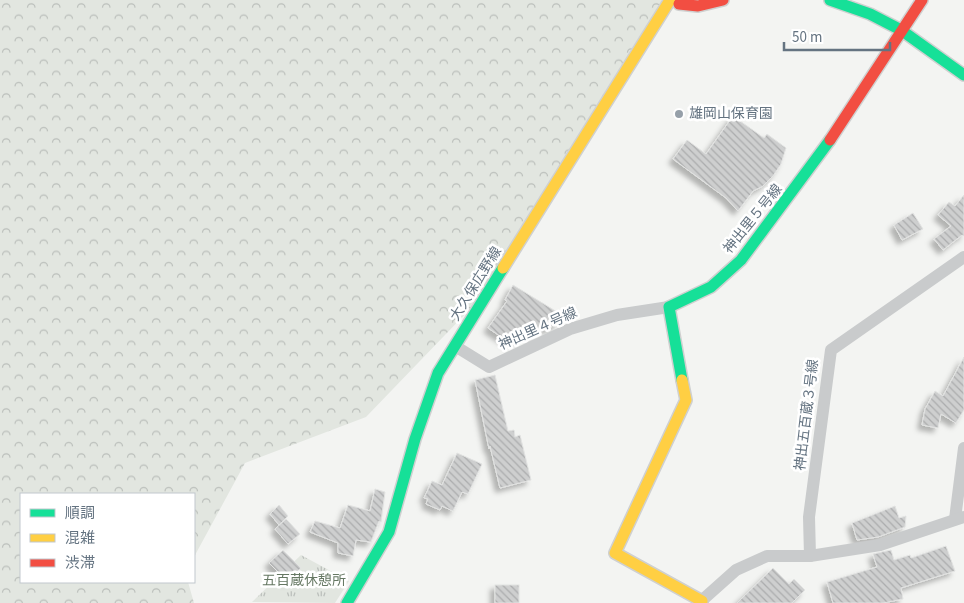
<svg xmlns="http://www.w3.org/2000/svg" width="964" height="603" font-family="'Source Sans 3','Noto Sans JP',sans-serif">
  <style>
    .grass { fill: url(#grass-tufts) }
    .forest { fill: url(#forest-crowns) }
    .building { fill: url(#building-back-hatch); stroke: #e2e3e2; filter: url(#shadow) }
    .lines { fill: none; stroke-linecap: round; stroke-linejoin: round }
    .fast-casing { stroke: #cfd0d0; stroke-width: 14 }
    .slow-casing { stroke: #cfd0d0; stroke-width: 14 }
    .jam-casing { stroke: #cfd0d0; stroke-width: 14 }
    .street { stroke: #c9cbcc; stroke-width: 12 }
    .fast { stroke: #16e098; stroke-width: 11 }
    .slow { stroke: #ffcf43; stroke-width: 11 }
    .jam { stroke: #f24e42; stroke-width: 11 }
    .poi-dot { fill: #96a0a9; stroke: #fff; stroke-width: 2 }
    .labels { text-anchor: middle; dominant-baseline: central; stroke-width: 5; stroke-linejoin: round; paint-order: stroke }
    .poi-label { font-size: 14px; fill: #647381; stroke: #fff; text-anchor: start }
    .street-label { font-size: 14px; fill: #647381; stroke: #fff }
    .park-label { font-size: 14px; fill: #667863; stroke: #fff }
  </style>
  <defs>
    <pattern id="grass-tufts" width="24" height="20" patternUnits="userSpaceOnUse" patternTransform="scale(1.25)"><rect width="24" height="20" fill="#e2e6e0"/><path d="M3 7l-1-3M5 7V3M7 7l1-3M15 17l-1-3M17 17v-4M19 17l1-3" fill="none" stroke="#bbbfbb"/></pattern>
    <pattern id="forest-crowns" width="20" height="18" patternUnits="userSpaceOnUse" patternTransform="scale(1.25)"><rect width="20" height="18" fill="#e2e6e0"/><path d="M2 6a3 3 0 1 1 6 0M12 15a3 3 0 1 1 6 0" fill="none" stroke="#bbbfbb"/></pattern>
    <pattern id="building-back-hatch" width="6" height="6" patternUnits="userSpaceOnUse" patternTransform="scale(1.25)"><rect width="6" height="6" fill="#cecfcf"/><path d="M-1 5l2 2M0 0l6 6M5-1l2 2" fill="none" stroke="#abacad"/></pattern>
    <filter id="shadow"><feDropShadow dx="-4.5" dy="4.5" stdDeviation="2.5" flood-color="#0004"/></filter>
  </defs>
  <rect width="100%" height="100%" fill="#f3f4f2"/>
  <!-- grass -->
  <polygon class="grass" points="301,555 349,581 335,603 252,602"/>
  <!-- forest -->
  <polygon class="forest" points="0,0 662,0 470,309 366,417 245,463 194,557 194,494 21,494 21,582 188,582 194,603 0,603"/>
  <!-- building -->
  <g class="building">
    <polygon points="733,116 764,138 767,134 786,148 781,164 773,176 763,186 753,191 738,211 726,198 673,159 687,140 706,154"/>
    <polygon points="964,195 964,236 962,235 943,250 934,239 951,226 938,215 949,202 955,206"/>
    <polygon points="913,213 923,229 902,240 894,225"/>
    <polygon points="513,285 562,315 556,326 553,324 549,330 540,325 534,337 523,331 517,342 513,339 510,343 488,328 507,301 505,300"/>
    <polygon points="964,357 964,410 956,423 941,414 938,428 922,425 925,409 935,391 943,396"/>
    <polygon points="495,375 508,431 514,430 515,437 520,435 531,480 500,488 490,446 489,449 475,380"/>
    <polygon points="457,453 482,464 468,494 462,492 453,511 442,506 440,510 426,504 428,499 424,498 432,481 442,485"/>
    <polygon points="375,489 385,492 381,522 379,521 371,542 356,540 353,556 338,553 338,543 310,532 315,521 340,528 348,505 370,511"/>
    <polygon points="279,505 288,516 279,525 270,514"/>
    <polygon points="895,506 899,518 906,516 905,527 878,537 857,540 852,523"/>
    <polygon points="286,519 300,534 288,544 275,529"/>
    <polygon points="946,546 955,571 901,588 903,599 883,603 833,603 827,582 877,567 873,554 891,550 894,560 910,555 911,558"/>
    <polygon points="283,550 301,568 287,581 269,563"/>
    <polygon points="773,568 789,584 794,579 805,590 792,603 737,603"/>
    <rect x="495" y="585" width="24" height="18"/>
  </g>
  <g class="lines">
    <!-- fast casing -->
    <g class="fast-casing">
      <g id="fast">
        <polyline points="830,0 870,14 901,30 964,75"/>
        <polyline points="682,380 669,307 711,287 741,260 830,140"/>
        <polyline points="347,603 389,532 415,439 438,373 503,268"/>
      </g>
    </g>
    <!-- slow casing -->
    <g class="slow-casing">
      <g id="slow">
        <polyline points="503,268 670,0"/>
        <polyline points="682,380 686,400 615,553 702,601"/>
      </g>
    </g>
    <!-- jam casing -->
    <g class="jam-casing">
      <g id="jam">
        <polyline points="679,4 698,6 723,0"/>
        <polyline points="830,140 922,0"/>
      </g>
    </g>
    <!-- street -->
    <g class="street">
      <polyline points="455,346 489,367 570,329 617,315 669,307"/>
      <polyline points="955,519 964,448"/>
      <polyline points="810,556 809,517 831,350 964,257"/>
      <polyline points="699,603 736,570 767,556 810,556 880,545 964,517"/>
    </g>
    <!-- fast -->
    <use href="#fast" class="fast"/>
    <!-- slow -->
    <use href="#slow" class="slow"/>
    <!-- jam -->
    <use href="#jam" class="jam"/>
  </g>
  <!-- markers -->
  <circle class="poi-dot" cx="679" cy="114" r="5"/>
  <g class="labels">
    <!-- poi labels -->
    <g class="poi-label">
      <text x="689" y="114">雄岡山保育園</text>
    </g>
    <!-- street labels -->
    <g class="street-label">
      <text transform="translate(753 219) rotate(-51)">神出里５号線</text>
      <text transform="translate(476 284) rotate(-58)">大久保広野線</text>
      <text transform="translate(538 329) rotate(-24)">神出里４号線</text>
      <text transform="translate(807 415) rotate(-83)">神出五百蔵３号線</text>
    </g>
    <!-- park labels -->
    <g class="park-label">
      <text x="304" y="581">五百蔵休憩所</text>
    </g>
  </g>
  <!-- legend -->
  <rect x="20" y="493" width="175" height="90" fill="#ffffff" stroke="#c1c7cd"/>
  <rect x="30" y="509" width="25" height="8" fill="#16e098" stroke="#c1c7cd"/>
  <text x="65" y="518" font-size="15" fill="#647381">順調</text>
  <rect x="30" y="534" width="25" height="8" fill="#ffcf43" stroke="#c1c7cd"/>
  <text x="65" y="543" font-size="15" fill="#647381">混雑</text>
  <rect x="30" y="559" width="25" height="8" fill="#f24e42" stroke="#c1c7cd"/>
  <text x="65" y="568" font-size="15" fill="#647381">渋滞</text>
  <!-- scale -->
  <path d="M784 42v8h106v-8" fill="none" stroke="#647381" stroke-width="2.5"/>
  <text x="792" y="42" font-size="15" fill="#647381" stroke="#ffffff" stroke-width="4" paint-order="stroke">50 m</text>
</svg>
